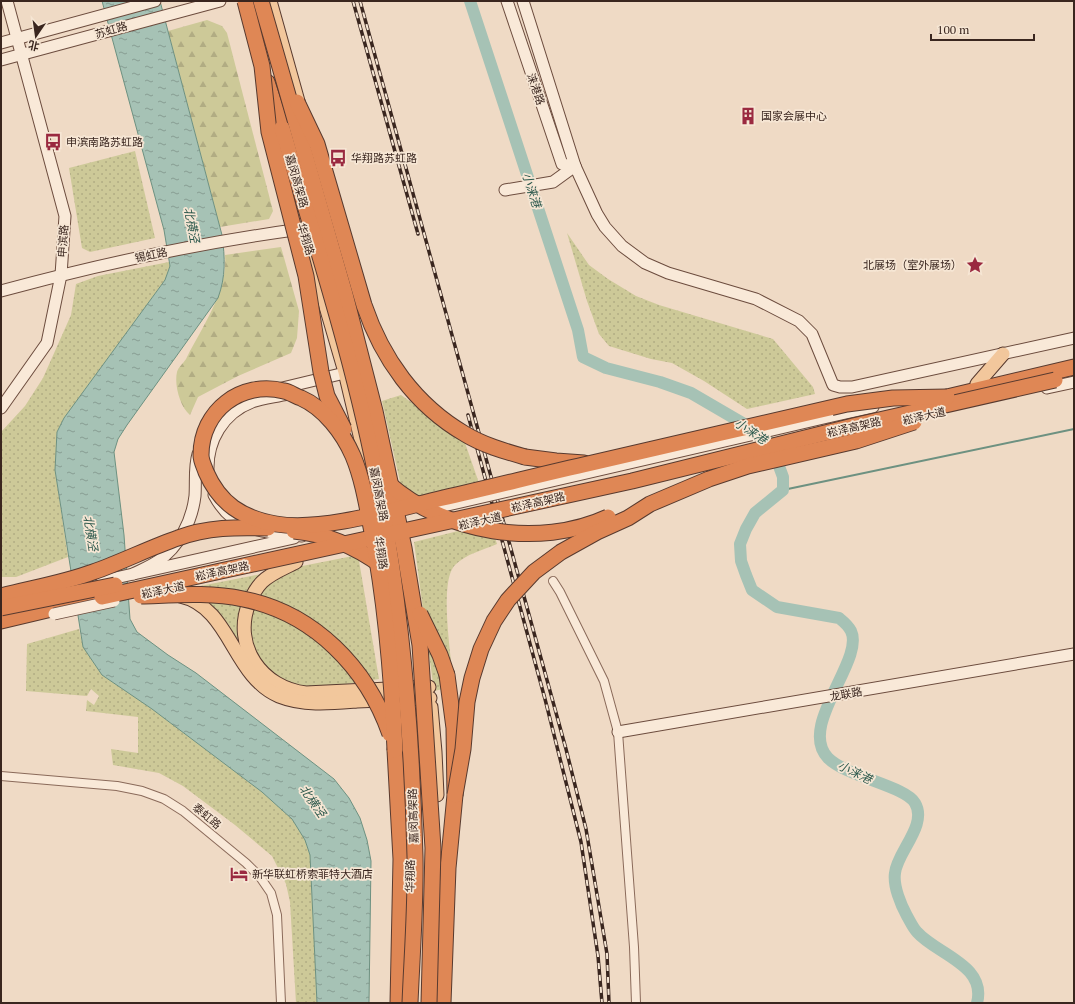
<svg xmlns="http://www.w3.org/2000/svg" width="1075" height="1004" font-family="'PT Serif','Noto Sans SC',serif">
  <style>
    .forest { fill: url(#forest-firs) }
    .park { fill: url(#park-dots) }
    .water { fill: url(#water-ripples); stroke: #6d9181 }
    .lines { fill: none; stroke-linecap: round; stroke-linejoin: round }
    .stream { stroke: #6d9181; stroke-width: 2 }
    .river { stroke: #a6c2b5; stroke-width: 12 }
    .street-casing { stroke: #8a6a5a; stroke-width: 10 }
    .secondary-casing { stroke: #6c4c3e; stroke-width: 13 }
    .primary-casing { stroke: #583a2f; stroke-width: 15 }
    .highway-casing { stroke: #583a2f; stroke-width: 17 }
    .street { stroke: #f9e9d8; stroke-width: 8 }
    .secondary { stroke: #f9e9d8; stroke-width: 11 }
    .primary { stroke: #f2c79c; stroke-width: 13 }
    .highway { stroke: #df8755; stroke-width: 15 }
    .rail-casing { stroke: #3a261f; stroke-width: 3.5 }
    .rail { stroke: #f6e6d4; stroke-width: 2; stroke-dasharray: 6; stroke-linecap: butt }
    .secondary-bridge-casing { stroke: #6c4c3e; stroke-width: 13; stroke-linecap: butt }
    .highway-bridge-casing { stroke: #583a2f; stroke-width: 17; stroke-linecap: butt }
    .secondary-bridge { stroke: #f9e9d8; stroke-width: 11 }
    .highway-bridge { stroke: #df8755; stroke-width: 15 }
    .labels { text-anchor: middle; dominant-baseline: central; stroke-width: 3.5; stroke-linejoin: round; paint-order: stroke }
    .street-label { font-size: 11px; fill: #3a261f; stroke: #f6e6d4 }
    .poi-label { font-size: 11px; fill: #3a261f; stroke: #f6e6d4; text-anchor: start }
    .water-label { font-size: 12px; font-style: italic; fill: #2e5a4e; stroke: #f6e6d4 }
  </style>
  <defs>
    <pattern id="forest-firs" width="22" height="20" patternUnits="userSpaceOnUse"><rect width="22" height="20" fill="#cdc998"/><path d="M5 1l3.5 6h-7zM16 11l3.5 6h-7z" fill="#b1ac83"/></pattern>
    <pattern id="park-dots" width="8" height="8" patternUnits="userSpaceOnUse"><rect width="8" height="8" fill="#cdc998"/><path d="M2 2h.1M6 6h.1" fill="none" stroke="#b1ac83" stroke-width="1.8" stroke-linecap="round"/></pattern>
    <pattern id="water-ripples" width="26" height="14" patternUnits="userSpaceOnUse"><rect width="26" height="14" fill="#a6c2b5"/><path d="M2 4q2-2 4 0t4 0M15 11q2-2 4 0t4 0" fill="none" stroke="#889d93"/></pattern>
  </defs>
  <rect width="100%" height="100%" fill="#efdac5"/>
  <!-- forest -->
  <g class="forest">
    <polygon points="207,20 222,26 227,33 273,211 269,219 220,227 168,31"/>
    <path d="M281 247 299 311 297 338 291 353 238 376 198 397 190 415C180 407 174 385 177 372 178 367 185 362 187 357 203 326 228 290 225 255Z"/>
  </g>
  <!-- park -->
  <g class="park">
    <polygon points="135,151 155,238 90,252 82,248 69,168"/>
    <polygon points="567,233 589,265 608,279 636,296 659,305 773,339 813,387 815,394 747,409 704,381 672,363 651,359 609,346 599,334 587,301"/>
    <polygon points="169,262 170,266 165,280 64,418 57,432 55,470 68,557 16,577 1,577 1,432 25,406 43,378 71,315 76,284 98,276"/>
    <polygon points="401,395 464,440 479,483 405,504 382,401"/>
    <path d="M490 523 497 544C483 550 466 554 455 565 439 581 451 654 453 678L443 689 434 691 414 542Z"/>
    <polygon points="358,555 379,679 320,688 301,688 277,677 244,651 229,625 195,587"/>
    <polygon points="79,629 83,647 102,675 152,709 262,792 292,819 305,840 310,855 317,1003 296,1003 290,902 286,884 272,856 235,825 183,786 159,773 113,765 111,749 138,753 138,717 86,711 87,700 94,705 99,696 91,689 87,696 26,691 27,644"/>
  </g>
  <!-- water -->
  <path class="water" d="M102 1H160L222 235C225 258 226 276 218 298L127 425 118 439 114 452 124 535 130 619 137 632 168 655 196 673 334 779 349 798 360 818 367 840 371 861 369 1003H317L310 855 305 840 292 819 262 792 152 709 102 675 83 647 55 470 57 432 64 418 165 280 170 266 164 230Z"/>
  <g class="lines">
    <!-- stream -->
    <polyline class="stream" points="783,490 1074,429"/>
    <!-- river -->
    <path class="river" d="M470 1 578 330 583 357 606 368 660 382 691 393 751 428 770 442 783 477V490L755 513 746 529 740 544 741 561 746 575 752 590 777 607 839 618C844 622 848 625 851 631 865 660 797 726 828 758 847 777 905 786 915 803 928 825 897 852 895 873 893 886 901 905 907 916 910 921 913 928 917 932 936 954 987 965 977 1003"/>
    <!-- street casing -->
    <g class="street-casing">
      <g id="street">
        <polyline points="553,581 560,592 604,681 618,732 634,947 636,1003"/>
        <polyline points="1,776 117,786 142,791 164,799 183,811 246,863 260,877 271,893 277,915 281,1003"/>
      </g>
    </g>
    <!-- secondary casing -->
    <g class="secondary-casing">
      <g id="secondary">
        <polyline points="507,1 562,164 575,166"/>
        <polyline points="523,1 575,166 597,214 605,227 622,246 645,263 668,273 756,299 799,321 812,334 833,385 840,387 852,387 1074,338"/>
        <polyline points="1,43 155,1"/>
        <polyline points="1,60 220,1"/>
        <polyline points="505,190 553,182 575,166"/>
        <path d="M1 291C100 264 199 243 301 229"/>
        <polyline points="1047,388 1074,382"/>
        <polyline points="278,389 353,371"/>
        <polyline points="1,408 47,343 61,275 65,216 7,1"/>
        <polyline points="828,417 873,407"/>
        <path d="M208 471C207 441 223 413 252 402 263 398 276 397 288 394"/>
        <path d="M214 495C234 533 265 532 302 536"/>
        <path d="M133 574C141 570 151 566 158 561 179 547 192 521 195 496 196 482 194 467 198 454"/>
        <polyline points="102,581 294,538"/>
        <polyline points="618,732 1074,654"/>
      </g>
    </g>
    <!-- primary casing -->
    <g class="primary-casing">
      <g id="primary">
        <polyline points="270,1 301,112"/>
        <polyline points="288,176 345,372 367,465"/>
        <polyline points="977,384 1003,354"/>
        <path d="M296 562C285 568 271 573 262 582 256 588 252 596 249 603 232 646 262 688 306 693L429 687"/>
        <path d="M180 596C231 607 232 676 279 696 304 706 332 703 357 701 382 700 406 699 430 698"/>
        <polyline points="431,707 435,752 437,795"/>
      </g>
    </g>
    <!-- highway casing -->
    <g class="highway-casing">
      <g id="highway">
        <polyline points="267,82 282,128"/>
        <polyline points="947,397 1074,367"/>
        <polyline points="525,457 556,461 584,463"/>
        <polyline points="1,621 102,597"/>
        <polyline points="395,750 401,859 398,1003"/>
        <polyline points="443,1003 448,868 455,795 454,728 447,675"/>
      </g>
    </g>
    <!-- street -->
    <use href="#street" class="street"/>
    <!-- secondary -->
    <use href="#secondary" class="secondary"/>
    <!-- primary -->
    <use href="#primary" class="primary"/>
    <!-- highway -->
    <use href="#highway" class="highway"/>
    <!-- rail casing -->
    <g class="rail-casing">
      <g id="rail">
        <polyline points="353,1 418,234"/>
        <polyline points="360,1 566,749 586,829 607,954 609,1003"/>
        <polyline points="468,415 545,699 581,842 598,956 602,1003"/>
      </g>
    </g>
    <!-- rail -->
    <use href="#rail" class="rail"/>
    <!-- secondary-bridge casing -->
    <g class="secondary-bridge-casing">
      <g id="secondary-bridge">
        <polyline points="426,510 828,417"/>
        <polyline points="54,614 114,601"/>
      </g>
    </g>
    <!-- highway-bridge casing -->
    <g class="highway-bridge-casing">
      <g id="highway-bridge">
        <polyline points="245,1 262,66 269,132 306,276 321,372 327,396 344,429"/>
        <polyline points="261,1 345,294 375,411 404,548 420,645 433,848 429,1003"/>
        <path d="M297 102 317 144 364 305C382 358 415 405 465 434 483 445 504 451 525 457"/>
        <path d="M282 128C317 248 356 368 379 491 402 611 412 734 415 856 416 904 412 954 410 1003"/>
        <path d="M388 483C444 533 539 549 608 517"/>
        <path d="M294 531C327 534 355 546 382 566"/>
        <path d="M1 596C32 588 63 583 93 572 122 562 149 548 178 538 207 527 237 527 268 528"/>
        <path d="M141 596C175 595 210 592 243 599 314 613 367 668 390 734"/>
        <polyline points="102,597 632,481 853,426 1055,380"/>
        <polyline points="1,608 115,585"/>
        <polyline points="420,614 440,655 447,675"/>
        <path d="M395 750C392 678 386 604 372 532 367 507 363 480 353 456 343 433 324 408 301 398 295 396 290 392 284 391 241 380 201 411 201 455 201 461 204 466 206 472 220 504 242 518 276 524 323 532 396 509 443 498 493 487 542 474 592 463 677 443 762 424 847 404L893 398 947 397"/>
        <polyline points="455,795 463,749 467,702 472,678 481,649 494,621 508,600 534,572 561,552 597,532 628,518 650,504 709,479 748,466 856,441 914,422"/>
      </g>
    </g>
    <!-- secondary-bridge -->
    <use href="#secondary-bridge" class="secondary-bridge"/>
    <!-- highway-bridge -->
    <use href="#highway-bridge" class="highway-bridge"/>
  </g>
  <!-- icons -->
  <defs>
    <g id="building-bare" transform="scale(1.38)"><path d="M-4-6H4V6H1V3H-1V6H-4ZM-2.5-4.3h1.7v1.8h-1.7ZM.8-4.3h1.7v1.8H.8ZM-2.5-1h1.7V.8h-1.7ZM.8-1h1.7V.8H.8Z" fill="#9a2940" stroke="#f6e6d4" stroke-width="2.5" paint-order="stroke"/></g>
    <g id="bus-bare" transform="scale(1.38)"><path d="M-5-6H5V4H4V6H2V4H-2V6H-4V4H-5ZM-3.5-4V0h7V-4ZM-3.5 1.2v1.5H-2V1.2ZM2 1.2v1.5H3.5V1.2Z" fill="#9a2940" stroke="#f6e6d4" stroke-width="2.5" paint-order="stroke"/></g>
    <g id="sight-bare" transform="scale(1.38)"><path d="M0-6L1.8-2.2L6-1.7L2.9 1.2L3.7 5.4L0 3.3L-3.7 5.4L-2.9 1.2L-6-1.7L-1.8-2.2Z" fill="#9a2940" stroke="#f6e6d4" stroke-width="2.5" paint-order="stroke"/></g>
    <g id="hotel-bare" transform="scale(1.38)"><path d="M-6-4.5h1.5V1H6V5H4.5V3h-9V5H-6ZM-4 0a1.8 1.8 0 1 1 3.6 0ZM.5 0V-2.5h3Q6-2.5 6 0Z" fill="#9a2940" stroke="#f6e6d4" stroke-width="2.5" paint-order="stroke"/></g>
  </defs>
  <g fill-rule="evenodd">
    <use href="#building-bare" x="748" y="116"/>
    <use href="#bus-bare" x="53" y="142"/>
    <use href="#bus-bare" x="338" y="158"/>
    <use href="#sight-bare" x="975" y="265"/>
    <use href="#hotel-bare" x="239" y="874"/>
  </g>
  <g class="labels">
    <!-- street labels -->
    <g class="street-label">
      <text transform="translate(111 30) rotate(-16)">苏虹路</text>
      <text transform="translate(536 89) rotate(71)">涞港路</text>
      <text transform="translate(297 181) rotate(74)">嘉闵高架路</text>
      <text transform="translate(306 239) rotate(73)">华翔路</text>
      <text transform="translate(63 241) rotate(-86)">申滨路</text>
      <text transform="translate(151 255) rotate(-12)">锡虹路</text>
      <text transform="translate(924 416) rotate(-13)">崧泽大道</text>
      <text transform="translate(854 427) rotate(-13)">崧泽高架路</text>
      <text transform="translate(379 494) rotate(79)">嘉闵高架路</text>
      <text transform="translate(538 502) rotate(-13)">崧泽高架路</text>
      <text transform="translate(480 521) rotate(-13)">崧泽大道</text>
      <text transform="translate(381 553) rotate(81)">华翔路</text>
      <text transform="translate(222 571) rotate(-12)">崧泽高架路</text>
      <text transform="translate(163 590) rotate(-12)">崧泽大道</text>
      <text transform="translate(846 694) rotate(-10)">龙联路</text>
      <text transform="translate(207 816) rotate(40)">泰虹路</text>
      <text transform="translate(413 816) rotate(-92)">嘉闵高架路</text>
      <text transform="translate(410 876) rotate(-89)">华翔路</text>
    </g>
    <!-- poi labels -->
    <g class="poi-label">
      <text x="761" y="116">国家会展中心</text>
      <text x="66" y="142">申滨南路苏虹路</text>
      <text x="351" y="158">华翔路苏虹路</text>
      <text x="962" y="265" text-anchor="end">北展场（室外展场）</text>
      <text x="252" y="874">新华联虹桥索菲特大酒店</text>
    </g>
    <!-- water labels -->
    <g class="water-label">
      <text transform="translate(532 190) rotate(72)">小涞港</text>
      <text transform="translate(192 225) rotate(79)">北横泾</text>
      <text transform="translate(751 431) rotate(33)">小涞港</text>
      <text transform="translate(91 533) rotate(81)">北横泾</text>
      <text transform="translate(855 772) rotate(26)">小涞港</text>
      <text transform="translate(313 801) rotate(55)">北横泾</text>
    </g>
  </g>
  <!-- border -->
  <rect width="1075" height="1004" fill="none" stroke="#3a261f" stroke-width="4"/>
  <!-- north arrow -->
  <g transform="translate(36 36) rotate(193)" stroke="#f6e6d4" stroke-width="3" paint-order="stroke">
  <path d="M0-3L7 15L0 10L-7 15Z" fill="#3a261f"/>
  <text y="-6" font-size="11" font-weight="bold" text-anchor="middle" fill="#3a261f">北</text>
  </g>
  <!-- scale -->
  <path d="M931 34v6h103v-6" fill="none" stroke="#3a261f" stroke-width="2"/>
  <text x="937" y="34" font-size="12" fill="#3a261f" stroke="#f6e6d4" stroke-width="3" paint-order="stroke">100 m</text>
</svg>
